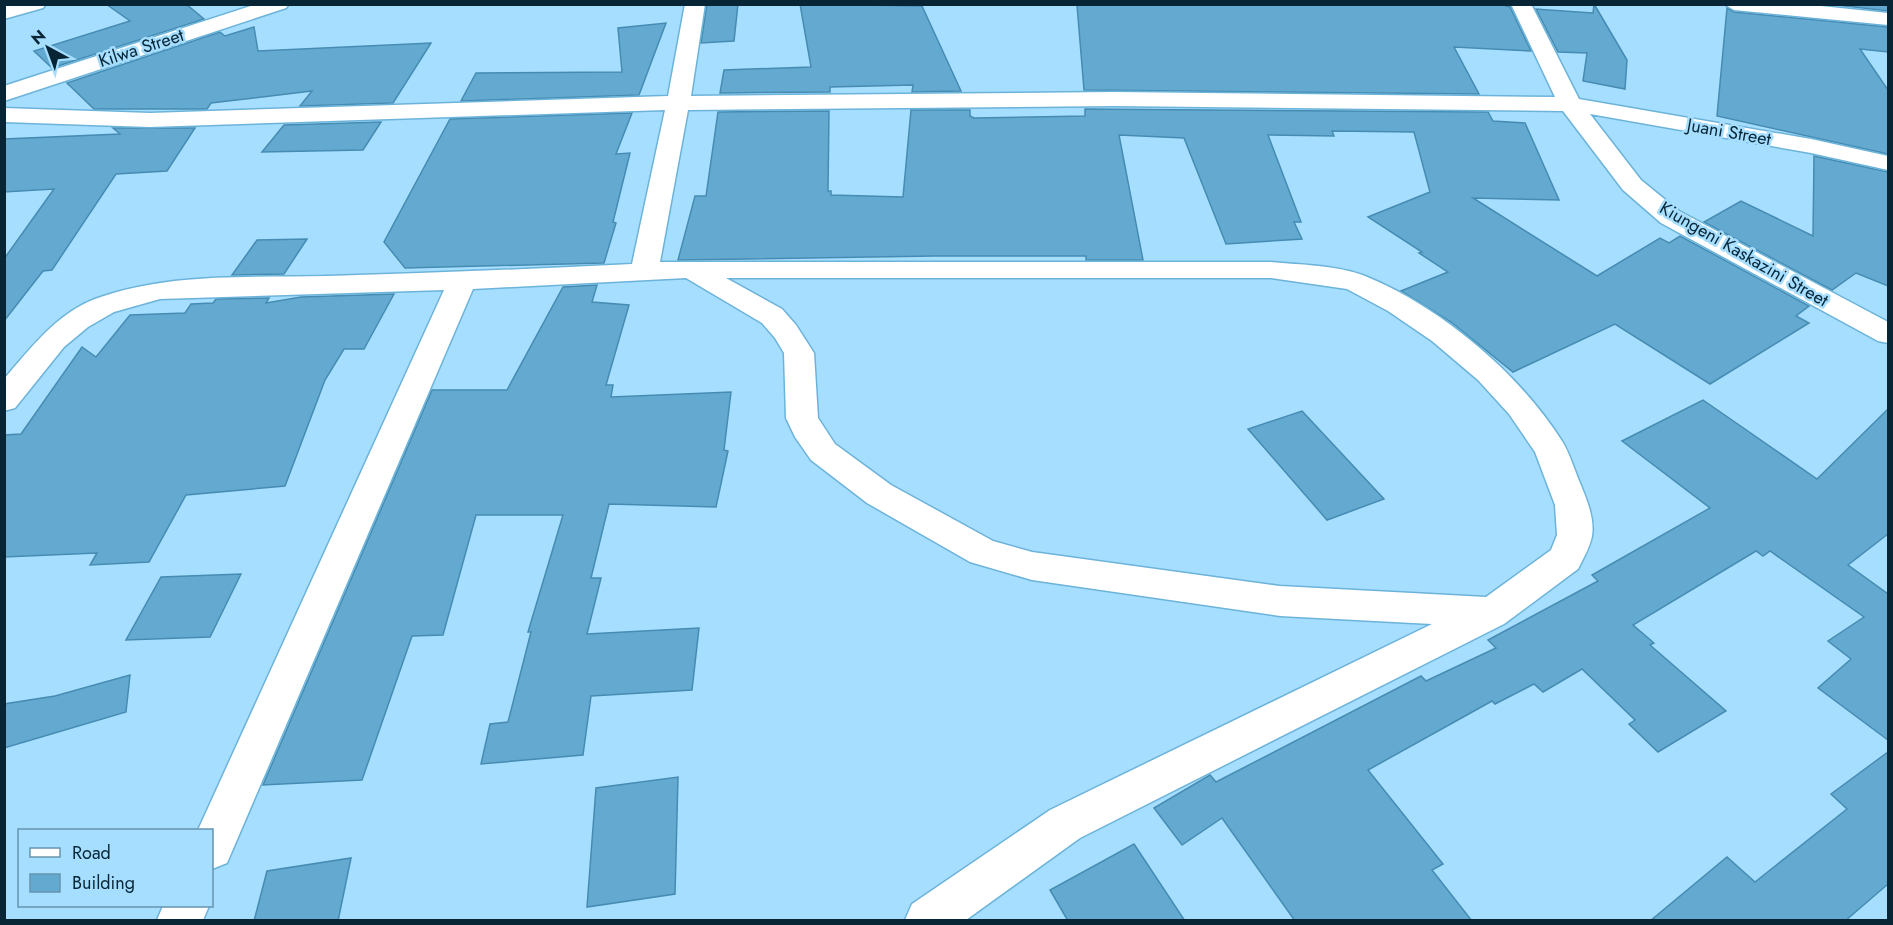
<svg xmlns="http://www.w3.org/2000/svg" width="1893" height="925" font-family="Jost,sans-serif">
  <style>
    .building { fill: #63a9d0; stroke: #468cb2; stroke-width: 1.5 }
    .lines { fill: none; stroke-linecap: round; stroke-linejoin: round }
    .street-casing { stroke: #6cb3da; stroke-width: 3 }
    .street { fill: #fff; fill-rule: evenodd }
    .labels { text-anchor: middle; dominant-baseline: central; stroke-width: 5; stroke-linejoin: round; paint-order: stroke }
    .far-street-label { font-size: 18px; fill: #072535; stroke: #a6deff }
  </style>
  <rect width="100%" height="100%" fill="#a6deff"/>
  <!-- building -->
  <g class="building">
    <polygon points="106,4 186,4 204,19 52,68 34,51 130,21"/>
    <polygon points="707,4 738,4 734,41 701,43"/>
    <polygon points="800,4 922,6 961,91 912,92 913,85 830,87 830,92 720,93 724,70 811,67"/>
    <polygon points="1119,4 1499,4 1510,7 1531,51 1454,47 1479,94 1084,90 1077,5"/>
    <polygon points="1594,4 1627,60 1625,89 1583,81 1587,53 1558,52 1536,9 1593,13"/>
    <polygon points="1828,4 1888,4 1888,11"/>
    <polygon points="1727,8 1734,12 1888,27 1888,52 1860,49 1888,90 1888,154 1717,116"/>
    <polygon points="666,23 639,95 461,101 476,73 622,72 618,28"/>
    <polygon points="254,27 258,51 431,43 393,103 300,106 312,91 211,103 207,109 94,109 67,83 220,32 225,36"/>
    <polygon points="1085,109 1488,112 1493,121 1525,123 1559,200 1473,198 1597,276 1660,238 1669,243 1680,236 1809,306 1796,316 1809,323 1710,384 1615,324 1513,372 1451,322 1401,291 1448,272 1419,253 1422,252 1368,217 1430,192 1414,132 1332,131 1334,136 1268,135 1301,222 1294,222 1302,239 1226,244 1184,138 1119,135 1143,260 1086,260 1086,256 934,256 678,260 695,196 706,196 718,112 829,111 828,191 831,191 831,195 903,197 911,110 970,110 970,116 974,118 1085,116"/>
    <polygon points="632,113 616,154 630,153 613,222 616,223 604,263 405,268 384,242 450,119"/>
    <polygon points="381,122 363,150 262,152 284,125"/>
    <polygon points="113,128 195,128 167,171 116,174 52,270 43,271 4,321 4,259 54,189 4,192 4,139 120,134"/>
    <polygon points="1814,156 1888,172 1888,286 1856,273 1832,290 1704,222 1741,201 1813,236"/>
    <polygon points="307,239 284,274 232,275 257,240"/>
    <polygon points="597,285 592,302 629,305 606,385 613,385 611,397 731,392 724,450 728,451 716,507 609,504 591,578 601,578 587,634 699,628 692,690 591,696 583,755 481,764 490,724 508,722 531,632 528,632 563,515 476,515 443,635 412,636 362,780 263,785 432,390 507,390 563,287"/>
    <polygon points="394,294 364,349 344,349 325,380 285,486 186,495 149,562 90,565 97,553 4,557 4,435 21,434 82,347 96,357 130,315 185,313 191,304 213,303 216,299 269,298 266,303 301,297"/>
    <polygon points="1703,400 1817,479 1888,409 1888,534 1848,565 1888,594 1888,740 1818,688 1851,659 1828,641 1864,617 1770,551 1763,556 1756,551 1633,625 1654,643 1650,645 1726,711 1658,752 1629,724 1635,720 1582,669 1543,692 1534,684 1495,704 1492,701 1368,770 1443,864 1432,870 1472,921 1295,921 1222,818 1182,845 1154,808 1210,775 1216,782 1421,676 1426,681 1496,648 1488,640 1598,581 1592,575 1710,508 1622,441"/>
    <polygon points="1302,411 1384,499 1327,520 1248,429"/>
    <polygon points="241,574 210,637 126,640 161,577"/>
    <polygon points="130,675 126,712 4,748 4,704 55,696"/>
    <polygon points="1888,752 1888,884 1845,921 1650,921 1727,857 1755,882 1847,809 1831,794"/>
    <polygon points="678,777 675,894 587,907 596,788"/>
    <polygon points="1134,844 1185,921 1068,921 1050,890"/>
    <polygon points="351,858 338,921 254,921 267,871"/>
  </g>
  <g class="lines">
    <!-- street casing -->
    <g class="street-casing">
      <g id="street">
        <polygon points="12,4 46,4 43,8 4,19 4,6"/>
        <polygon points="257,4 289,4 286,8 4,101 4,86"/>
        <path d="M685 4H705L691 96 1114 92 1555 97 1511 4H1531L1579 99 1811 139 1888 156V170L1811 153 1590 114 1641 180 1679 211 1888 322V343L1878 341 1661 223 1623 190 1563 111 1114 106 688 110 660 262H1271C1301 265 1337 265 1365 276 1441 307 1519 373 1562 441 1570 454 1574 469 1580 483 1586 498 1595 518 1592 536 1590 547 1583 559 1578 569L1504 624 1080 838 966 920H905L912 904 1050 810 1432 624 1280 616 1032 580 970 562 867 503 811 460 795 437 786 418 784 353 775 338 762 323 686 278 473 289 227 863 212 869V830H198L444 290 160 299 114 312 88 327 64 347 15 408 4 411V379C31 348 56 314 95 299 169 272 251 278 328 276 430 273 531 269 632 264L665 110 150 127 4 122V108L150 113 668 96ZM726 278H1271L1347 289 1388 311 1432 341 1478 380 1509 414 1535 452 1555 505 1557 535 1551 550 1486 597 1280 586 1032 552 993 541 891 485 835 444 818 418 814 353 796 325 782 309Z"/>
        <polygon points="1724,4 1802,4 1888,13 1888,25 1734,10"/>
        <polygon points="163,906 209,906 203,920 157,920"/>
      </g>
    </g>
    <!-- street -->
    <use href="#street" class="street"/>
  </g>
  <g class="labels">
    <!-- far-street labels -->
    <g class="far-street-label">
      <text transform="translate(141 48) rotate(-18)">Kilwa Street</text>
      <text transform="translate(1729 132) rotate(10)">Juani Street</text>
      <text transform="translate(1744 254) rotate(30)">Kiungeni Kaskazini Street</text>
    </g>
  </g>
  <!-- border -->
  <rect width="1893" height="925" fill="none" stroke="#072535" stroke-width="12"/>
  <!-- legend -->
  <rect x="18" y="829" width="195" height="78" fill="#a6deff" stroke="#6694ae" stroke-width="1.5"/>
  <rect x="30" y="848" width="30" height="9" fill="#ffffff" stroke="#6694ae" stroke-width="1.5"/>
  <text x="72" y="859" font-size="18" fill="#072535">Road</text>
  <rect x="30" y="874" width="30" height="18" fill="#63a9d0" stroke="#6694ae" stroke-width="1.5"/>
  <text x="72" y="889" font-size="18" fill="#072535">Building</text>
  <!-- north arrow -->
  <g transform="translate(48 48) rotate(319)" stroke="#a6deff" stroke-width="4.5" paint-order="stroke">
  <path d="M0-4.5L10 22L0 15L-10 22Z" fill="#072535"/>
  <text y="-9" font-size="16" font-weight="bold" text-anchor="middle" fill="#072535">N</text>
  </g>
</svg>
